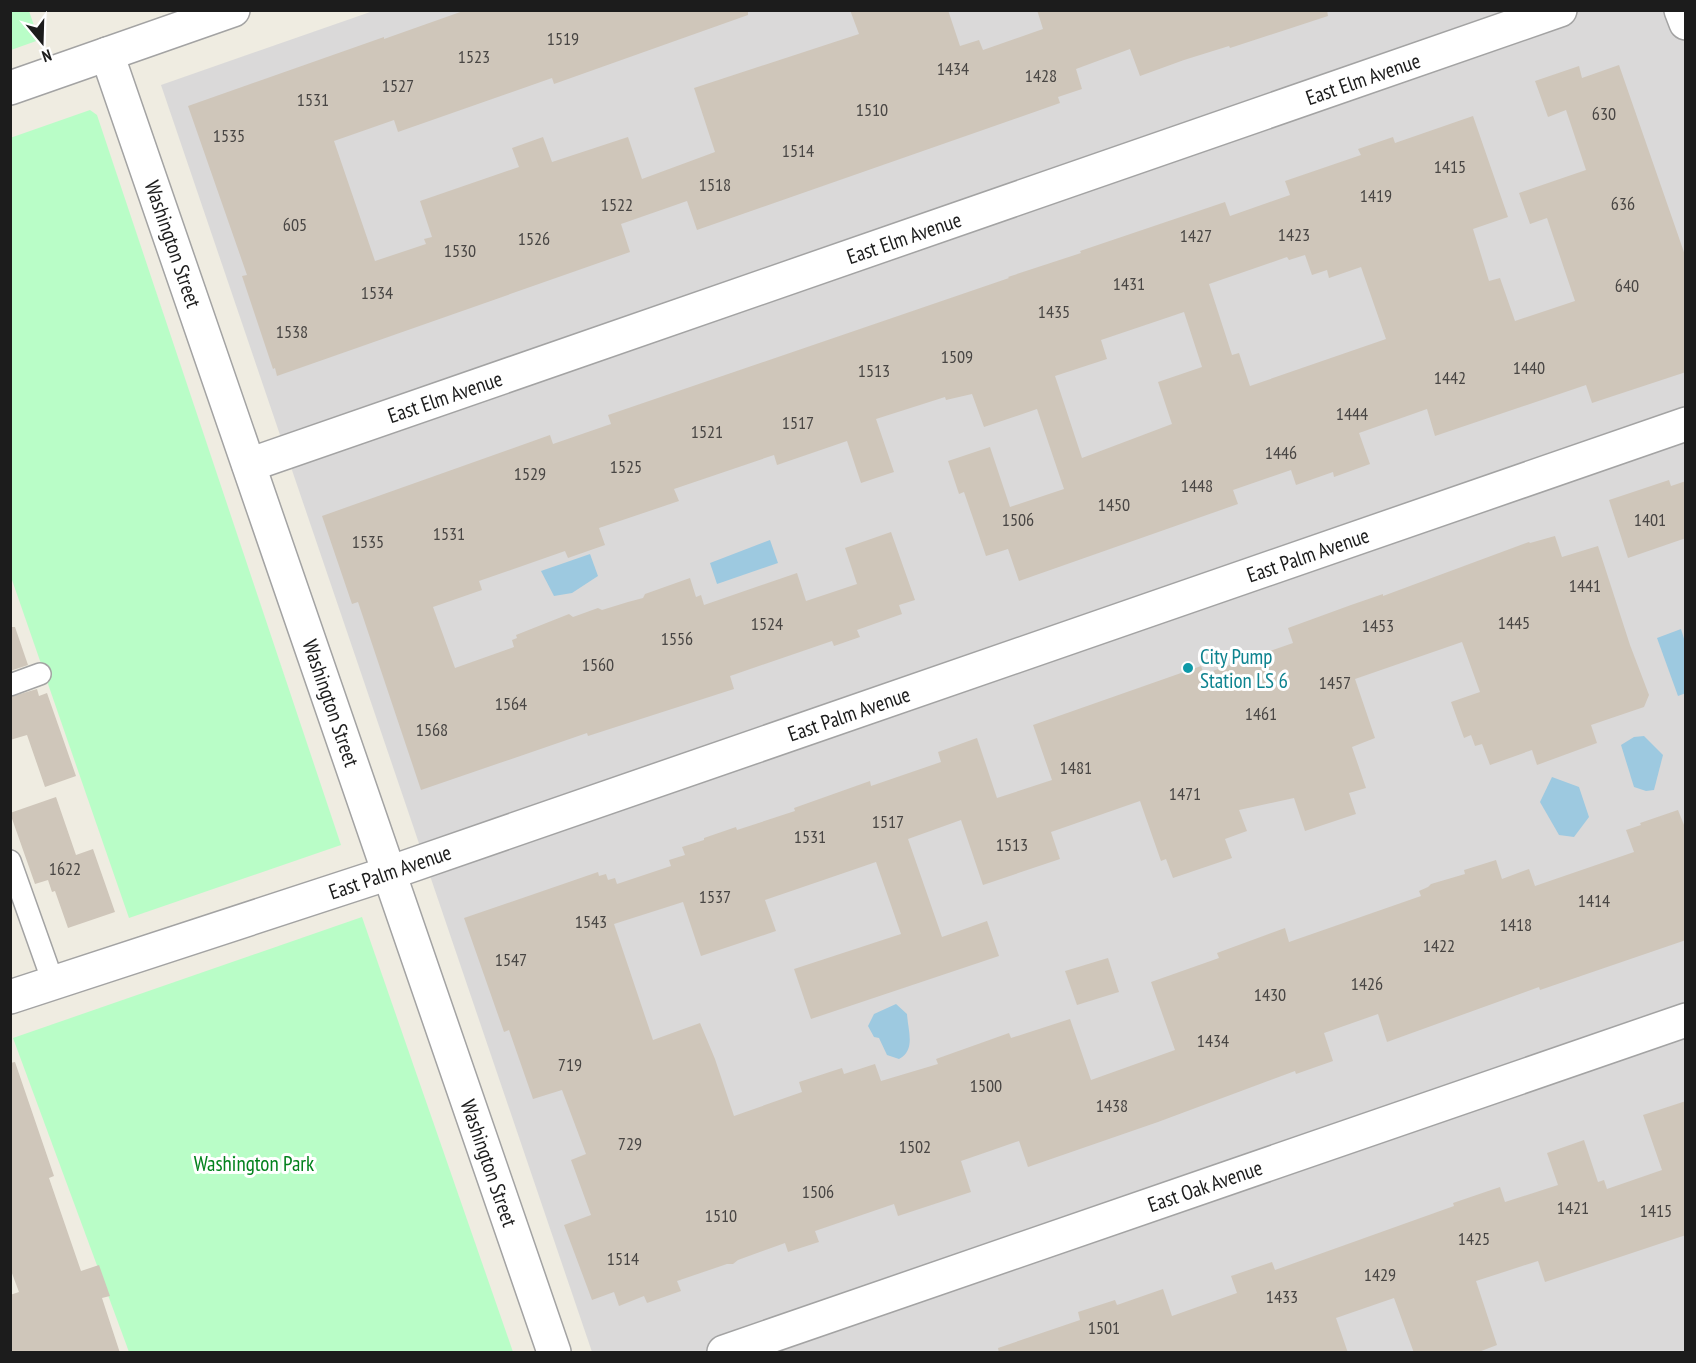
<svg xmlns="http://www.w3.org/2000/svg" width="1696" height="1363" font-family="'PT Sans Narrow',sans-serif">
  <style>
    .residential { fill: #dad9d9 }
    .park { fill: #b9fdc7 }
    .water { fill: #9dc9e0 }
    .building { fill: #cfc6ba; fill-rule: evenodd }
    .lines { fill: none; stroke-linecap: round; stroke-linejoin: round }
    .service-casing { stroke: #a3a3a3; stroke-width: 24 }
    .minor-casing { stroke: #a3a3a3; stroke-width: 36 }
    .tertiary-casing { stroke: #a3a3a3; stroke-width: 36 }
    .service { stroke: #fff; stroke-width: 21 }
    .minor { stroke: #fff; stroke-width: 33 }
    .tertiary { stroke: #fff; stroke-width: 33 }
    .culture-dot { fill: #0f9aa8; stroke: #fff; stroke-width: 2 }
    .labels { text-anchor: middle; dominant-baseline: central; stroke-width: 6; stroke-linejoin: round; paint-order: stroke }
    .number-label { font-size: 18px; fill: #494644 }
    .street-label { font-size: 21px; fill: #1c1c1c; stroke: #fff }
    .culture-label { font-size: 21px; fill: #0d838f; stroke: #fff; text-anchor: start }
    .park-label { font-size: 21px; fill: #03821d; stroke: #fff }
  </style>
  <rect width="100%" height="100%" fill="#efece1"/>
  <!-- residential -->
  <polygon class="residential" points="376,10 1685,11 1685,1352 592,1352 161,85"/>
  <!-- park -->
  <g class="park">
    <polygon points="10,11 29,11 39,40 11,50"/>
    <polygon points="90,110 97,115 341,845 129,918 11,577 10,138"/>
    <polygon points="362,917 513,1352 129,1352 13,1038"/>
  </g>
  <!-- water -->
  <g class="water">
    <polygon points="770,540 778,563 717,584 710,563"/>
    <polygon points="590,554 598,576 572,593 554,596 541,571"/>
    <polygon points="1681,629 1685,642 1686,693 1678,696 1657,638"/>
    <polygon points="1644,736 1663,755 1654,790 1646,791 1634,787 1621,745 1634,737"/>
    <polygon points="1552,777 1579,787 1589,817 1574,837 1559,835 1540,802"/>
    <path d="M896 1004 907 1014C908 1031 916 1050 899 1059L887 1055 879 1038 874 1037 868 1026 874 1014Z"/>
  </g>
  <!-- building -->
  <g class="building">
    <polygon points="466,10 748,10 748,15 554,84 552,78 398,132 394,120 334,141 375,261 426,244 424,239 432,237 420,201 519,167 512,148 543,137 552,162 628,137 642,179 715,152 694,88 859,34 850,10 948,10 960,46 979,40 983,50 1043,29 1037,10 1327,10 1328,16 1230,48 1229,46 1184,60 1140,76 1130,49 1076,69 1082,89 1058,97 1060,103 697,230 687,201 621,224 630,252 277,376 275,368 273,369 242,276 247,275 188,106 384,37 384,39"/>
    <path d="M1619 65 1686 258V372L1592 403 1586 385 1435 436 1427 409 1359 433 1370 464 1334 477 1333 472 1296 485 1291 470 1233 490 1238 504 1019 581 1008 549 986 556 964 492 959 494 948 461 990 447 1010 507 1064 489 1037 409 984 427 972 394 946 400 945 397 876 419 894 472 861 483 847 441 777 465 774 455 674 489 679 501 599 528 605 545 568 558 565 551 479 581 482 590 433 607 455 668 514 647 512 640 517 638 516 635 569 614 573 617 598 608 602 610 628 602 643 598 645 594 690 578 696 597 701 595 704 605 797 573 806 601 857 584 845 548 891 532 915 600 899 605 902 614 857 630 860 637 834 646 832 641 730 676 734 689 588 736 587 733 421 790 358 602 352 604 322 516 550 435 553 444 611 424 608 415 1009 278 1008 277 1081 253 1080 251 1225 202 1230 216 1290 195 1285 181 1361 155 1358 149 1393 137 1395 143 1473 116 1508 217 1473 229 1489 281 1500 278 1515 321 1575 301 1547 218 1530 224 1519 193 1586 170 1566 110 1548 117 1535 81 1579 66 1582 78ZM1305 255 1312 275 1327 270 1329 278 1361 267 1386 339 1250 386 1239 353 1232 355 1209 284 1287 257 1289 260ZM1184 312 1202 367 1158 382 1172 424 1082 458 1055 376 1107 359 1101 340Z"/>
    <polygon points="1669,480 1671,486 1686,481 1686,538 1628,558 1609,500"/>
    <polygon points="1555,536 1562,557 1598,546 1630,645 1649,695 1644,707 1591,725 1597,743 1537,765 1532,750 1490,765 1482,744 1475,746 1471,735 1464,738 1451,702 1480,692 1462,642 1355,679 1375,738 1352,747 1366,788 1349,793 1356,814 1305,831 1294,798 1239,810 1247,831 1225,839 1232,858 1173,878 1166,859 1161,861 1140,801 1051,832 1060,859 983,885 961,820 908,839 942,937 987,921 999,956 811,1019 794,969 901,934 876,862 765,900 776,931 701,956 683,902 614,924 653,1040 700,1023 715,1059 734,1116 802,1092 799,1082 842,1068 844,1074 875,1064 881,1081 938,1064 936,1059 1009,1033 1011,1038 1070,1019 1091,1080 1175,1050 1151,982 1219,958 1217,953 1285,928 1289,942 1421,896 1419,891 1428,887 1431,884 1465,874 1464,870 1496,860 1502,879 1529,869 1535,886 1634,852 1626,830 1641,825 1640,823 1678,810 1686,830 1686,940 1540,990 1539,987 1387,1042 1378,1014 1324,1033 1333,1061 1296,1074 1295,1071 1158,1122 1028,1167 1019,1141 961,1161 971,1192 898,1216 894,1204 815,1231 819,1242 788,1252 785,1243 738,1260 733,1264 727,1264 677,1281 681,1291 647,1303 644,1296 619,1306 614,1292 592,1300 564,1225 591,1215 571,1160 586,1154 562,1090 533,1099 509,1030 504,1032 464,918 598,872 599,876 606,874 608,880 615,878 617,884 671,866 669,860 685,855 682,847 704,840 704,838 736,827 737,830 795,811 794,808 870,781 871,786 941,762 938,752 977,738 997,798 1052,780 1033,725 1201,666 1204,674 1293,643 1288,628 1351,605 1383,594 1383,596 1529,542 1530,543"/>
    <polygon points="10,627 15,627 28,665 10,671"/>
    <polygon points="37,689 39,696 47,693 76,776 45,787 27,735 10,740 10,697"/>
    <polygon points="56,797 76,855 93,849 115,912 68,928 55,891 52,892 48,880 35,884 10,813"/>
    <polygon points="1108,958 1119,992 1077,1005 1065,971"/>
    <polygon points="15,1062 54,1176 49,1178 81,1271 99,1265 110,1296 102,1298 120,1353 10,1353 10,1295 19,1292 10,1268 10,1063"/>
    <polygon points="1686,1101 1686,1235 1545,1282 1538,1261 1476,1281 1497,1345 1476,1353 1414,1353 1394,1298 1336,1318 1348,1353 999,1353 998,1348 1080,1320 1078,1312 1115,1300 1117,1305 1163,1289 1172,1316 1237,1293 1231,1276 1272,1262 1275,1270 1454,1206 1453,1203 1500,1187 1505,1202 1558,1185 1547,1153 1584,1140 1598,1182 1604,1180 1607,1189 1662,1170 1643,1115"/>
  </g>
  <g class="lines">
    <!-- service casing -->
    <g class="service-casing">
      <g id="service">
        <polyline points="10,685 40,674"/>
        <polyline points="10,861 53,982"/>
      </g>
    </g>
    <!-- minor casing -->
    <g class="minor-casing">
      <g id="minor">
        <polyline points="1681,10 1686,23"/>
        <polyline points="107,54 554,1352"/>
        <polyline points="249,465 1560,10"/>
        <polyline points="10,997 389,873 1686,424"/>
        <polyline points="724,1352 1686,1020"/>
      </g>
    </g>
    <!-- tertiary casing -->
    <g class="tertiary-casing">
      <polyline id="tertiary" points="10,88 233,10"/>
    </g>
    <!-- service -->
    <use href="#service" class="service"/>
    <!-- minor -->
    <use href="#minor" class="minor"/>
    <!-- tertiary -->
    <use href="#tertiary" class="tertiary"/>
  </g>
  <!-- markers -->
  <circle class="culture-dot" cx="1188" cy="668" r="6"/>
  <g class="labels">
    <!-- number labels -->
    <g class="number-label">
      <text x="563" y="38">1519</text>
      <text x="474" y="56">1523</text>
      <text x="953" y="68">1434</text>
      <text x="1041" y="75">1428</text>
      <text x="398" y="85">1527</text>
      <text x="313" y="99">1531</text>
      <text x="872" y="109">1510</text>
      <text x="1604" y="113">630</text>
      <text x="229" y="135">1535</text>
      <text x="798" y="150">1514</text>
      <text x="1450" y="166">1415</text>
      <text x="715" y="184">1518</text>
      <text x="1376" y="195">1419</text>
      <text x="1623" y="203">636</text>
      <text x="617" y="204">1522</text>
      <text x="295" y="224">605</text>
      <text x="1294" y="234">1423</text>
      <text x="1196" y="235">1427</text>
      <text x="534" y="238">1526</text>
      <text x="460" y="250">1530</text>
      <text x="1129" y="283">1431</text>
      <text x="1627" y="285">640</text>
      <text x="377" y="292">1534</text>
      <text x="1054" y="311">1435</text>
      <text x="292" y="331">1538</text>
      <text x="957" y="356">1509</text>
      <text x="1529" y="367">1440</text>
      <text x="874" y="370">1513</text>
      <text x="1450" y="377">1442</text>
      <text x="1352" y="413">1444</text>
      <text x="798" y="422">1517</text>
      <text x="707" y="431">1521</text>
      <text x="1281" y="452">1446</text>
      <text x="626" y="466">1525</text>
      <text x="530" y="473">1529</text>
      <text x="1197" y="485">1448</text>
      <text x="1114" y="504">1450</text>
      <text x="1018" y="519">1506</text>
      <text x="1650" y="519">1401</text>
      <text x="449" y="533">1531</text>
      <text x="368" y="541">1535</text>
      <text x="1585" y="585">1441</text>
      <text x="1514" y="622">1445</text>
      <text x="767" y="623">1524</text>
      <text x="1378" y="625">1453</text>
      <text x="677" y="638">1556</text>
      <text x="598" y="664">1560</text>
      <text x="1335" y="682">1457</text>
      <text x="511" y="703">1564</text>
      <text x="1261" y="713">1461</text>
      <text x="432" y="729">1568</text>
      <text x="1076" y="767">1481</text>
      <text x="1185" y="793">1471</text>
      <text x="888" y="821">1517</text>
      <text x="810" y="836">1531</text>
      <text x="1012" y="844">1513</text>
      <text x="65" y="868">1622</text>
      <text x="715" y="896">1537</text>
      <text x="1594" y="900">1414</text>
      <text x="591" y="921">1543</text>
      <text x="1516" y="924">1418</text>
      <text x="1439" y="945">1422</text>
      <text x="511" y="959">1547</text>
      <text x="1367" y="983">1426</text>
      <text x="1270" y="994">1430</text>
      <text x="1213" y="1040">1434</text>
      <text x="570" y="1064">719</text>
      <text x="986" y="1085">1500</text>
      <text x="1112" y="1105">1438</text>
      <text x="630" y="1143">729</text>
      <text x="915" y="1146">1502</text>
      <text x="818" y="1191">1506</text>
      <text x="1573" y="1207">1421</text>
      <text x="1656" y="1210">1415</text>
      <text x="721" y="1215">1510</text>
      <text x="1474" y="1238">1425</text>
      <text x="623" y="1258">1514</text>
      <text x="1380" y="1274">1429</text>
      <text x="1282" y="1296">1433</text>
      <text x="1104" y="1327">1501</text>
    </g>
    <!-- street labels -->
    <g class="street-label">
      <text transform="translate(1363 79) rotate(-19)">East Elm Avenue</text>
      <text transform="translate(904 238) rotate(-19)">East Elm Avenue</text>
      <text transform="translate(173 244) rotate(71)">Washington Street</text>
      <text transform="translate(445 397) rotate(-19)">East Elm Avenue</text>
      <text transform="translate(1308 555) rotate(-19)">East Palm Avenue</text>
      <text transform="translate(331 703) rotate(71)">Washington Street</text>
      <text transform="translate(849 714) rotate(-19)">East Palm Avenue</text>
      <text transform="translate(390 872) rotate(-19)">East Palm Avenue</text>
      <text transform="translate(489 1163) rotate(71)">Washington Street</text>
      <text transform="translate(1205 1186) rotate(-19)">East Oak Avenue</text>
    </g>
    <!-- culture labels -->
    <g class="culture-label">
      <text x="1200" y="656">City Pump<tspan x="1200" dy="24">Station LS 6</tspan></text>
    </g>
    <!-- park labels -->
    <g class="park-label">
      <text x="254" y="1163">Washington Park</text>
    </g>
  </g>
  <!-- border -->
  <rect width="1696" height="1363" fill="none" stroke="#1c1c1c" stroke-width="24"/>
  <!-- north arrow -->
  <g transform="translate(42 42) rotate(161)" stroke="#ffffff" stroke-width="4.5" paint-order="stroke">
  <path d="M0-4.5L10 22L0 15L-10 22Z" fill="#1c1c1c"/>
  <text y="-9" font-size="16" font-weight="bold" text-anchor="middle" fill="#1c1c1c">N</text>
  </g>
</svg>
